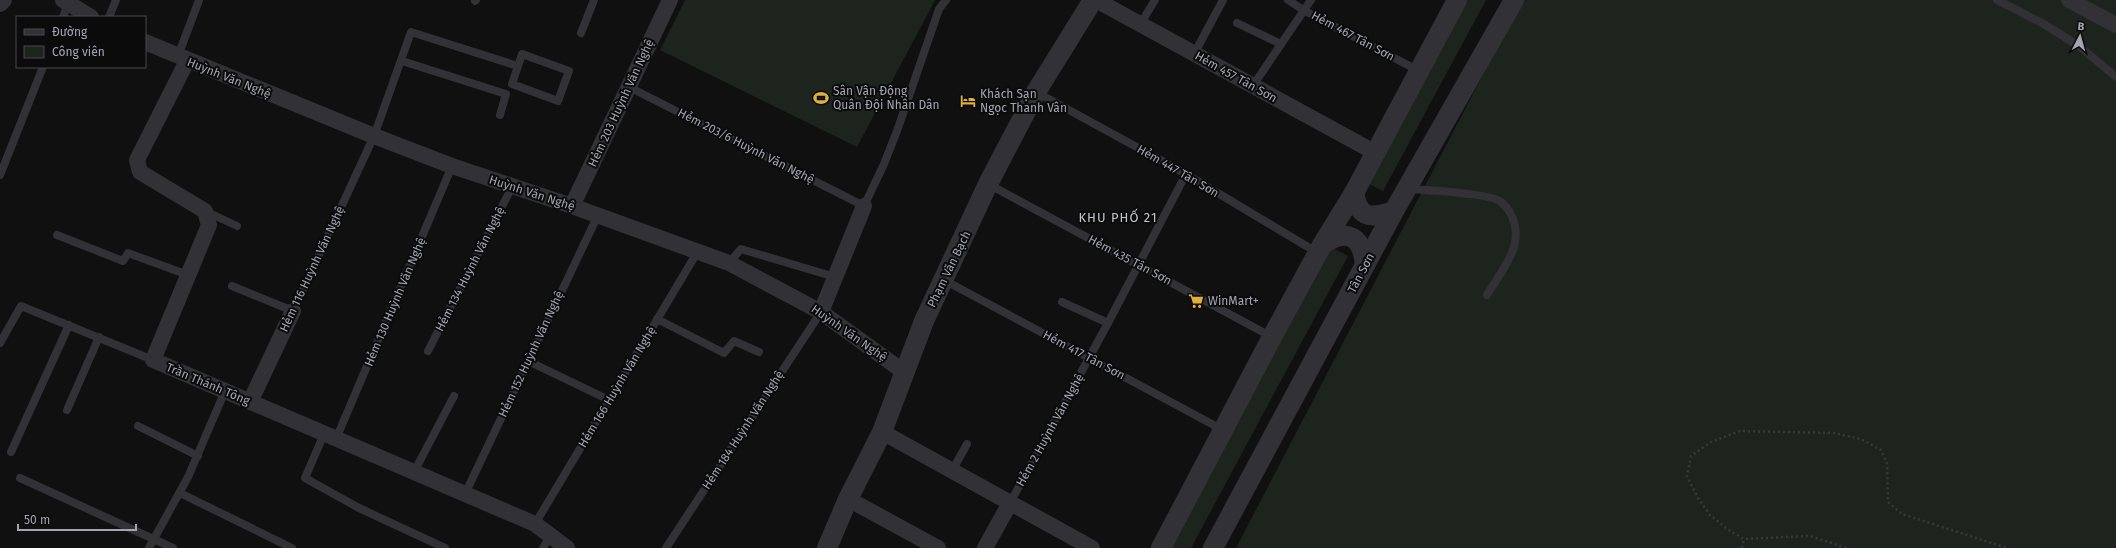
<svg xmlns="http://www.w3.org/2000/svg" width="2116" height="548" font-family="'Fira Sans',sans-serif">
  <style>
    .green { fill: #1d241e }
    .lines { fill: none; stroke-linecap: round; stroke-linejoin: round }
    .path { stroke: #38393d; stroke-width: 2.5; stroke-dasharray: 2 3; stroke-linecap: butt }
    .service { stroke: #323236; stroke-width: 8 }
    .minor { stroke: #323236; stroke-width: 16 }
    .tertiary { stroke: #323236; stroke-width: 20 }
    .labels { text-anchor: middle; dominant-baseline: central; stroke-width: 4; stroke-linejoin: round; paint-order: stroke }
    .street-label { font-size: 12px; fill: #a3a6b1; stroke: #0b0b0c }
    .poi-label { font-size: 12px; fill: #a3a6b1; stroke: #0b0b0c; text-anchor: start }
    .neighbourhood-label { font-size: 13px; letter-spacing: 1px; fill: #c3c5cd; stroke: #0b0b0c }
  </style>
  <rect width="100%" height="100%" fill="#101011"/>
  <!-- green -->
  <g class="green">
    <polygon points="685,0 935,0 857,147 660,50"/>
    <polygon points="1453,0 1486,0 1383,191 1356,178"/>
    <polygon points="1522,0 2116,0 2116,548 1236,548"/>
    <polygon points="1322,242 1348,256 1191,548 1161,548"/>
  </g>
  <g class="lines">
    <!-- path -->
    <g class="path">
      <polyline points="1742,548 1744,539"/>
      <polyline points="1846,548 1810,536 1744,539 1730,531 1710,515 1698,498 1687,476 1691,456 1711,442 1740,431 1834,433 1861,439 1881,450 1887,463 1888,502 1902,514 2007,548"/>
    </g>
    <!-- service -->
    <g class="service">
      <polyline points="1288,0 1305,11 1419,71"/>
      <polyline points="1997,0 2042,23 2079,46 2116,77"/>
      <polyline points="475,1 476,0"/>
      <polyline points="63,17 68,4"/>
      <polyline points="109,17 116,0"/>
      <polyline points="1141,23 1155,0"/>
      <polyline points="1237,23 1281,44"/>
      <polyline points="581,33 594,0"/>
      <polyline points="1194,54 1223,0"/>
      <polyline points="178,56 199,0"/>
      <polyline points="402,61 506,94 500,115"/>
      <polyline points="629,87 864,206 884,164 897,131 939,9 946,0"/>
      <polyline points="1252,87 1311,0"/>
      <polyline points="1036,92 1186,174 1318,253"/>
      <polyline points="0,175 43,67"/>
      <polyline points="988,184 1272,337"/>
      <path d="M1408 189C1425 190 1491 193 1501 202 1515 213 1519 234 1513 250 1507 266 1496 280 1487 295"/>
      <polyline points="205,211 237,226"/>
      <polyline points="57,235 123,261 128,253 188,275"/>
      <polyline points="729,263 741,249 835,277"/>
      <polyline points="944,280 1223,430"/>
      <polyline points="232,286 293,311 374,136 411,32 518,66 522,54 569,71 558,101 512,84 518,66"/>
      <polyline points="1062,302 1108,323"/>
      <polyline points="657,319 724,353 734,341 759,352"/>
      <polyline points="0,343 21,306 153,360"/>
      <polyline points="428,351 512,187"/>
      <polyline points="528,361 609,400"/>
      <polyline points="67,410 99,337"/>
      <polyline points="138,426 198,456"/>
      <polyline points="324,434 305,478 359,508 445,548"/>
      <polyline points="336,439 452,166"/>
      <polyline points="11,452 69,325"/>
      <polyline points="952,471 967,444"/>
      <polyline points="414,472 454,396"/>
      <polyline points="20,478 173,548"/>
      <polyline points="180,493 292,548"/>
      <polyline points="465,494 598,215"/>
      <polyline points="1010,503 1108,323 1186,174"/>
      <polyline points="535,524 698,251"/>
      <polyline points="149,548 188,477 225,391"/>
      <polyline points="543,548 550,536"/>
      <polyline points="666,548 821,312"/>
    </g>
    <!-- minor -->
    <g class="minor">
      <polyline points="63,0 91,17"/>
      <polyline points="1096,0 1376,153"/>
      <polyline points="2069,0 2116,25"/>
      <polyline points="0,4 4,0"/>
      <polyline points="145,42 374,136 452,166 572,206 729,263 821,312 904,372"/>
      <polyline points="187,61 137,160 140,172 205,211 209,225 153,360 535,524 567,548"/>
      <polyline points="572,206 670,0"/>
      <polyline points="821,312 864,206"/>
      <polyline points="250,402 293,311"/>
      <polyline points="882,432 1092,548"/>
      <polyline points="848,499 938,548"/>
      <polyline points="985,548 1010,503"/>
    </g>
    <!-- tertiary -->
    <g class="tertiary">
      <path d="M1354 193C1359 220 1372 218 1394 211"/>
      <path d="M1322 245C1347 227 1362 236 1365 265"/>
      <polyline points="827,548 848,499 882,432 924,321 988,184 1036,92 1093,0"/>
      <polyline points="1161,548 1272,337 1322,245 1354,193 1457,0"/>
      <polyline points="1213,548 1394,211 1514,0"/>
    </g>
  </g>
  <!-- icons -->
  <defs>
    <g id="stadium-bare" transform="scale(1.2)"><path d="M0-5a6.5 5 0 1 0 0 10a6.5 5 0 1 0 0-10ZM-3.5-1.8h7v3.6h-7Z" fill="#ddb13c" stroke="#0b0b0c" stroke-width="2.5" paint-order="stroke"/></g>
    <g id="hotel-bare" transform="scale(1.2)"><path d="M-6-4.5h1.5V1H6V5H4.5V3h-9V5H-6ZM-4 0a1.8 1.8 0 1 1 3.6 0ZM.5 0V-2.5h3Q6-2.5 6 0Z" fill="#ddb13c" stroke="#0b0b0c" stroke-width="2.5" paint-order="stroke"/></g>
    <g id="supermarket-bare" transform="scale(1.2)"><path d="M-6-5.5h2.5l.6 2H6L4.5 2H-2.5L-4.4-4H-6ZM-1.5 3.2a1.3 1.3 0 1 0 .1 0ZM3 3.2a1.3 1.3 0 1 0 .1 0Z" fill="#ddb13c" stroke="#0b0b0c" stroke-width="2.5" paint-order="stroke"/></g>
  </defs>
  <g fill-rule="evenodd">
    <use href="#stadium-bare" x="821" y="98"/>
    <use href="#hotel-bare" x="968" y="101"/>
    <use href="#supermarket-bare" x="1196" y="301"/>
  </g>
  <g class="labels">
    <!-- street labels -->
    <g class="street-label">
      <text transform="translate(1353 36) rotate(28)">Hẻm 467 Tân Sơn</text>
      <text transform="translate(1236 77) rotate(29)">Hẻm 457 Tân Sơn</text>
      <text transform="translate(229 78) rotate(22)">Huỳnh Văn Nghệ</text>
      <text transform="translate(621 103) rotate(-65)">Hẻm 203 Huỳnh Văn Nghệ</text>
      <text transform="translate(746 146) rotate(27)">Hẻm 203/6 Huỳnh Văn Nghệ</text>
      <text transform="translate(1178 171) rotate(30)">Hẻm 447 Tân Sơn</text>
      <text transform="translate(532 193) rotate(18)">Huỳnh Văn Nghệ</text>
      <text transform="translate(1130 260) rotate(28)">Hẻm 435 Tân Sơn</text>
      <text transform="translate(312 269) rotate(-65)">Hẻm 116 Huỳnh Văn Nghệ</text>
      <text transform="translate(470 269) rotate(-63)">Hẻm 134 Huỳnh Văn Nghệ</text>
      <text transform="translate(949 269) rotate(-64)">Phạm Văn Bạch</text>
      <text transform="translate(1361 273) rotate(-62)">Tân Sơn</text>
      <text transform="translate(395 302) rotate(-67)">Hẻm 130 Huỳnh Văn Nghệ</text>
      <text transform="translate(849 333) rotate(35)">Huỳnh Văn Nghệ</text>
      <text transform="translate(531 354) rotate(-65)">Hẻm 152 Huỳnh Văn Nghệ</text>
      <text transform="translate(1084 355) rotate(28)">Hẻm 417 Tân Sơn</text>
      <text transform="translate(208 384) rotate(23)">Trần Thánh Tông</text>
      <text transform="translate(617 387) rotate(-59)">Hẻm 166 Huỳnh Văn Nghệ</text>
      <text transform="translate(743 430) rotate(-57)">Hẻm 184 Huỳnh Văn Nghệ</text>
      <text transform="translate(1050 430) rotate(-61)">Hẻm 2 Huỳnh Văn Nghệ</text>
    </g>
    <!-- poi labels -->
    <g class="poi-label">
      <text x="833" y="91">Sân Vận Động<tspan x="833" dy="14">Quân Đội Nhân Dân</tspan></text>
      <text x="980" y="94">Khách Sạn<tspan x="980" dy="14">Ngọc Thanh Vân</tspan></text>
      <text x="1208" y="301">WinMart+</text>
    </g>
    <!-- neighbourhood labels -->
    <g class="neighbourhood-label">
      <text x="1118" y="217">KHU PHỐ 21</text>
    </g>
  </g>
  <!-- legend -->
  <rect x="16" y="16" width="130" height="52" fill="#0b0b0c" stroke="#48494e"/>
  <rect x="24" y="29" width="20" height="6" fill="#323236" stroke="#48494e"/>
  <text x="52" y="36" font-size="12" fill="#a3a6b1">Đường</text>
  <rect x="24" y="46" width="20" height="12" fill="#1d241e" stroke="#48494e"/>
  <text x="52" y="56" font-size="12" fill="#a3a6b1">Công viên</text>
  <!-- north arrow -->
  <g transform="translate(2080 36) rotate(6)" stroke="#0b0b0c" stroke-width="3" paint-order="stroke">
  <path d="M0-3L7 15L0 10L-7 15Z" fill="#a3a6b1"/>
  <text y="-6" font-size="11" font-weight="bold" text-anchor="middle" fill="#a3a6b1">B</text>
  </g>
  <!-- scale -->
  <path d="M18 524v6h118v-6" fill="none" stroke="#a3a6b1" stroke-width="2"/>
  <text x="24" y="524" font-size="12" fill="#a3a6b1" stroke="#0b0b0c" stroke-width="3" paint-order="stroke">50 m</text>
</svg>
